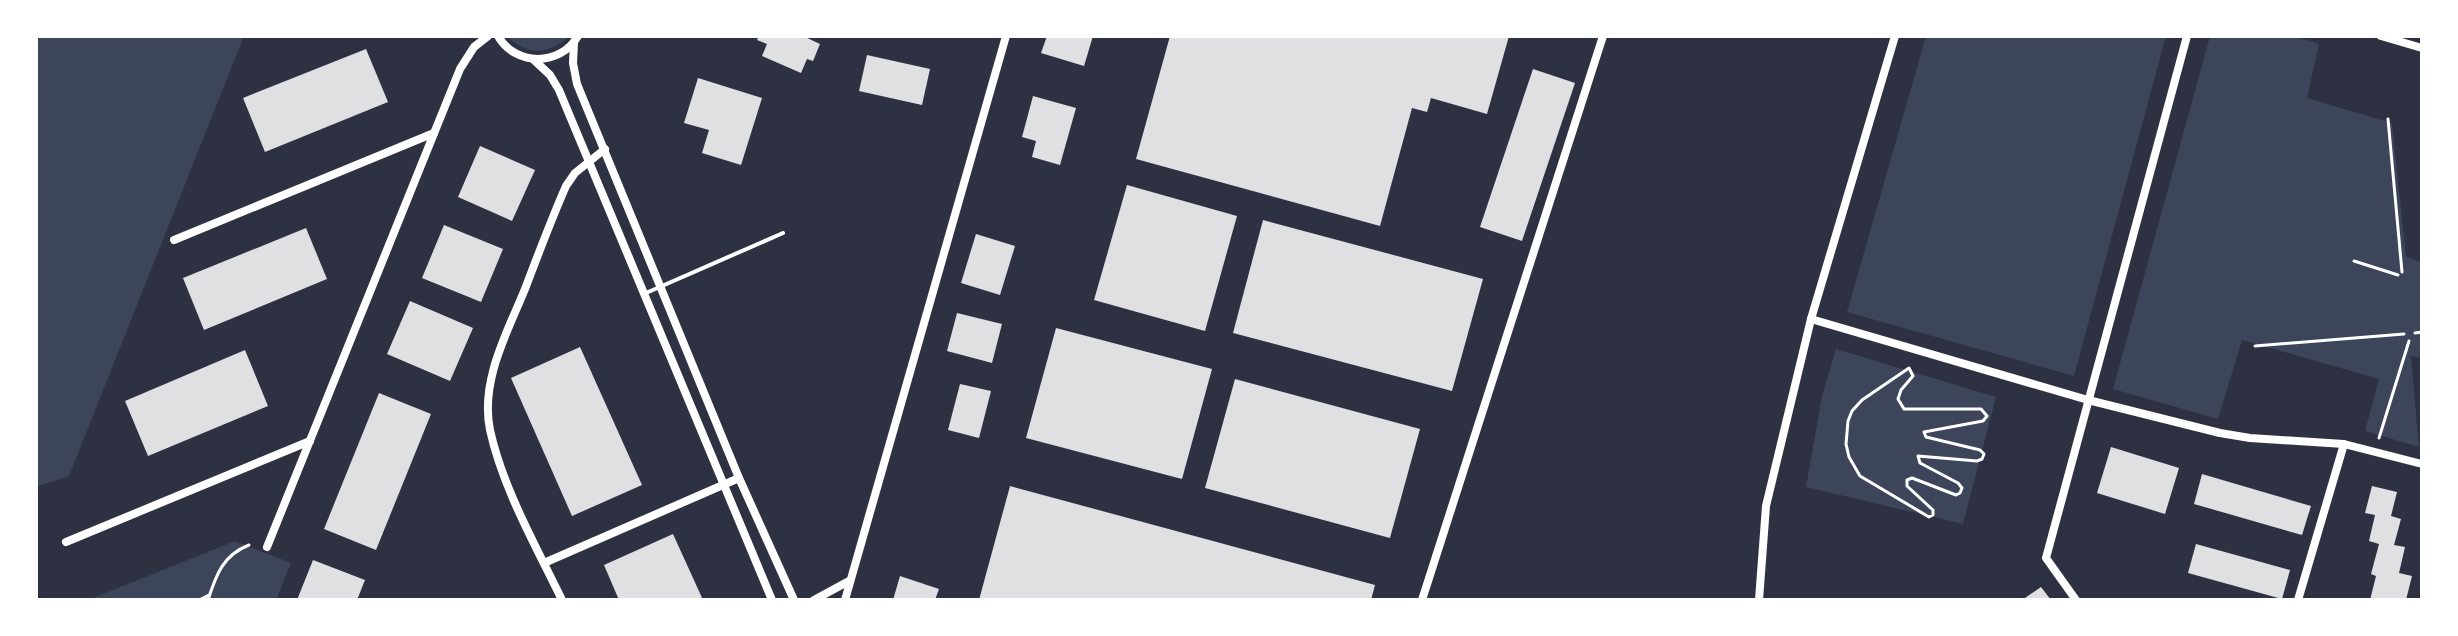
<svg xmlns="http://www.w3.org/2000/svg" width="2458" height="636" font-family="Roboto,sans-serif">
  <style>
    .green { fill: #3c4559 }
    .building { fill: #e0e0e3 }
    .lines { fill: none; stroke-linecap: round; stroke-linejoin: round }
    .path { stroke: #fff; stroke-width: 3 }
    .service { stroke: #fff; stroke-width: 4 }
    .minor { stroke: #fff; stroke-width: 8 }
  </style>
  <rect width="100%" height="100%" fill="#2d3142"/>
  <!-- green -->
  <g class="green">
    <polygon points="36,36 244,36 69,476 36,487"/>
    <path d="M507 36H569C550 55 526 56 507 36Z"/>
    <polygon points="1926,36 2166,36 2074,376 1847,312"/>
    <polygon points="2210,36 2293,36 2319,44 2307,98 2392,123 2406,257 2422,262 2422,358 2411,356 2419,447 2365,431 2379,379 2242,340 2218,419 2113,389"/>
    <polygon points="1836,349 1996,397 1963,524 1806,487 1822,396"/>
    <polygon points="235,541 291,563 276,600 88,600"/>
  </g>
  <!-- building -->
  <g class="building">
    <polygon points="759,36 803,36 820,44 813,61 807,59 801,73 762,56 767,44 757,40"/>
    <polygon points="1047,36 1093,36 1084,66 1041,53"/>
    <polygon points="1170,36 1509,36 1487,114 1431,98 1427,112 1412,108 1380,226 1136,159"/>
    <polygon points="366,49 388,102 265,152 243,98"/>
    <polygon points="867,55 930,69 922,105 859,91"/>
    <polygon points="1533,69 1575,83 1522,241 1480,227"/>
    <polygon points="698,78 762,98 741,165 702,153 709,130 684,123"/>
    <polygon points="1033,96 1076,108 1060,165 1032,157 1036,141 1022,137"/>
    <polygon points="480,146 535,170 512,221 458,197"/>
    <polygon points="1127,185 1237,216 1205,331 1094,300"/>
    <polygon points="1263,220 1483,279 1452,391 1233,333"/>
    <polygon points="444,225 503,249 481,302 422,278"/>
    <polygon points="306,228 327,279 204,330 183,278"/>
    <polygon points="976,234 1015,246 1000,295 961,283"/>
    <polygon points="410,301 473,328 450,381 387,354"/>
    <polygon points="957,313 1002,324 992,363 947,351"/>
    <polygon points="1056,328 1212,369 1182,479 1026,438"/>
    <polygon points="580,347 642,485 572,516 511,378"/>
    <polygon points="245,350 268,406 148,456 125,401"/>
    <polygon points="1235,379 1420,429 1390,538 1205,488"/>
    <polygon points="960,384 991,391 979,438 948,430"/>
    <polygon points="379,393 431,414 376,550 324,529"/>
    <polygon points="2111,447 2179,468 2165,514 2097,493"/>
    <polygon points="2202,474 2311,506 2302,535 2194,504"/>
    <polygon points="1010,486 1375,585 1371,600 979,600"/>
    <polygon points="2372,486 2397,492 2391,516 2401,519 2394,545 2405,547 2399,573 2412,576 2406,600 2370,600 2376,576 2371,574 2379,544 2369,541 2375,515 2365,513"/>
    <polygon points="673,534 703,600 619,600 604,565"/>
    <polygon points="2196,544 2290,570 2282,599 2188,573"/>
    <polygon points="313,560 365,580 357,600 297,600"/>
    <polygon points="900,576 939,589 935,600 893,600"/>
    <polygon points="2041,587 2051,600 2022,600"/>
  </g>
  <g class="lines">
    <!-- path -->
    <g class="path">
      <polyline points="2388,119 2402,272"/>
      <polyline points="2354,261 2398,275"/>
      <polyline points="2415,333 2422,332"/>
      <polyline points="2255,346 2404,334"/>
      <polygon points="1909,368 1913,376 1901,390 1898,399 1904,409 1981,409 1987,416 1983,421 1924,432 1926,437 1980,450 1984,454 1982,459 1977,461 1918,456 1920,463 1958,483 1962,488 1960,493 1956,495 1912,478 1907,480 1907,486 1933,510 1933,515 1929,517 1860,476 1849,457 1846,444 1848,421 1852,411 1862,400"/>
      <polyline points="2379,438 2409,341"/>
      <polyline points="199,600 209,595"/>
      <path d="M208 600C216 575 223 555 249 545"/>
    </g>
    <!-- service -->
    <polyline class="service" points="646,293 783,233"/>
    <!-- minor -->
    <g class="minor">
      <path d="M498 36C515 66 560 67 578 36"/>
      <polyline points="2381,36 2422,48"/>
      <polyline points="574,42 573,63 577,84 739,478 794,600"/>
      <polyline points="534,60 550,75 559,90 772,600"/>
      <polyline points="174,240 434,133"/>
      <polyline points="1811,319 2088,400 2220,433 2250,438 2344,444 2422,464"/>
      <polyline points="66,542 310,441"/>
      <polyline points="267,547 460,69 474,47 488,36"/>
      <polyline points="544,563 739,478"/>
      <path d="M562 600C536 546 503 489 490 430 480 381 507 333 525 289 538 255 551 220 566 186L575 173 605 149"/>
      <polyline points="814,600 849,581"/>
      <polyline points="845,600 1006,36"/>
      <polyline points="1422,600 1603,36"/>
      <polyline points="1759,600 1766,506 1811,319 1895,36"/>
      <polyline points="2076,600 2046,558 2187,36"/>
      <polyline points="2298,600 2344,444"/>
    </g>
  </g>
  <!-- border -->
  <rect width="2458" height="636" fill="none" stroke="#ffffff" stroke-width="76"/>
</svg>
